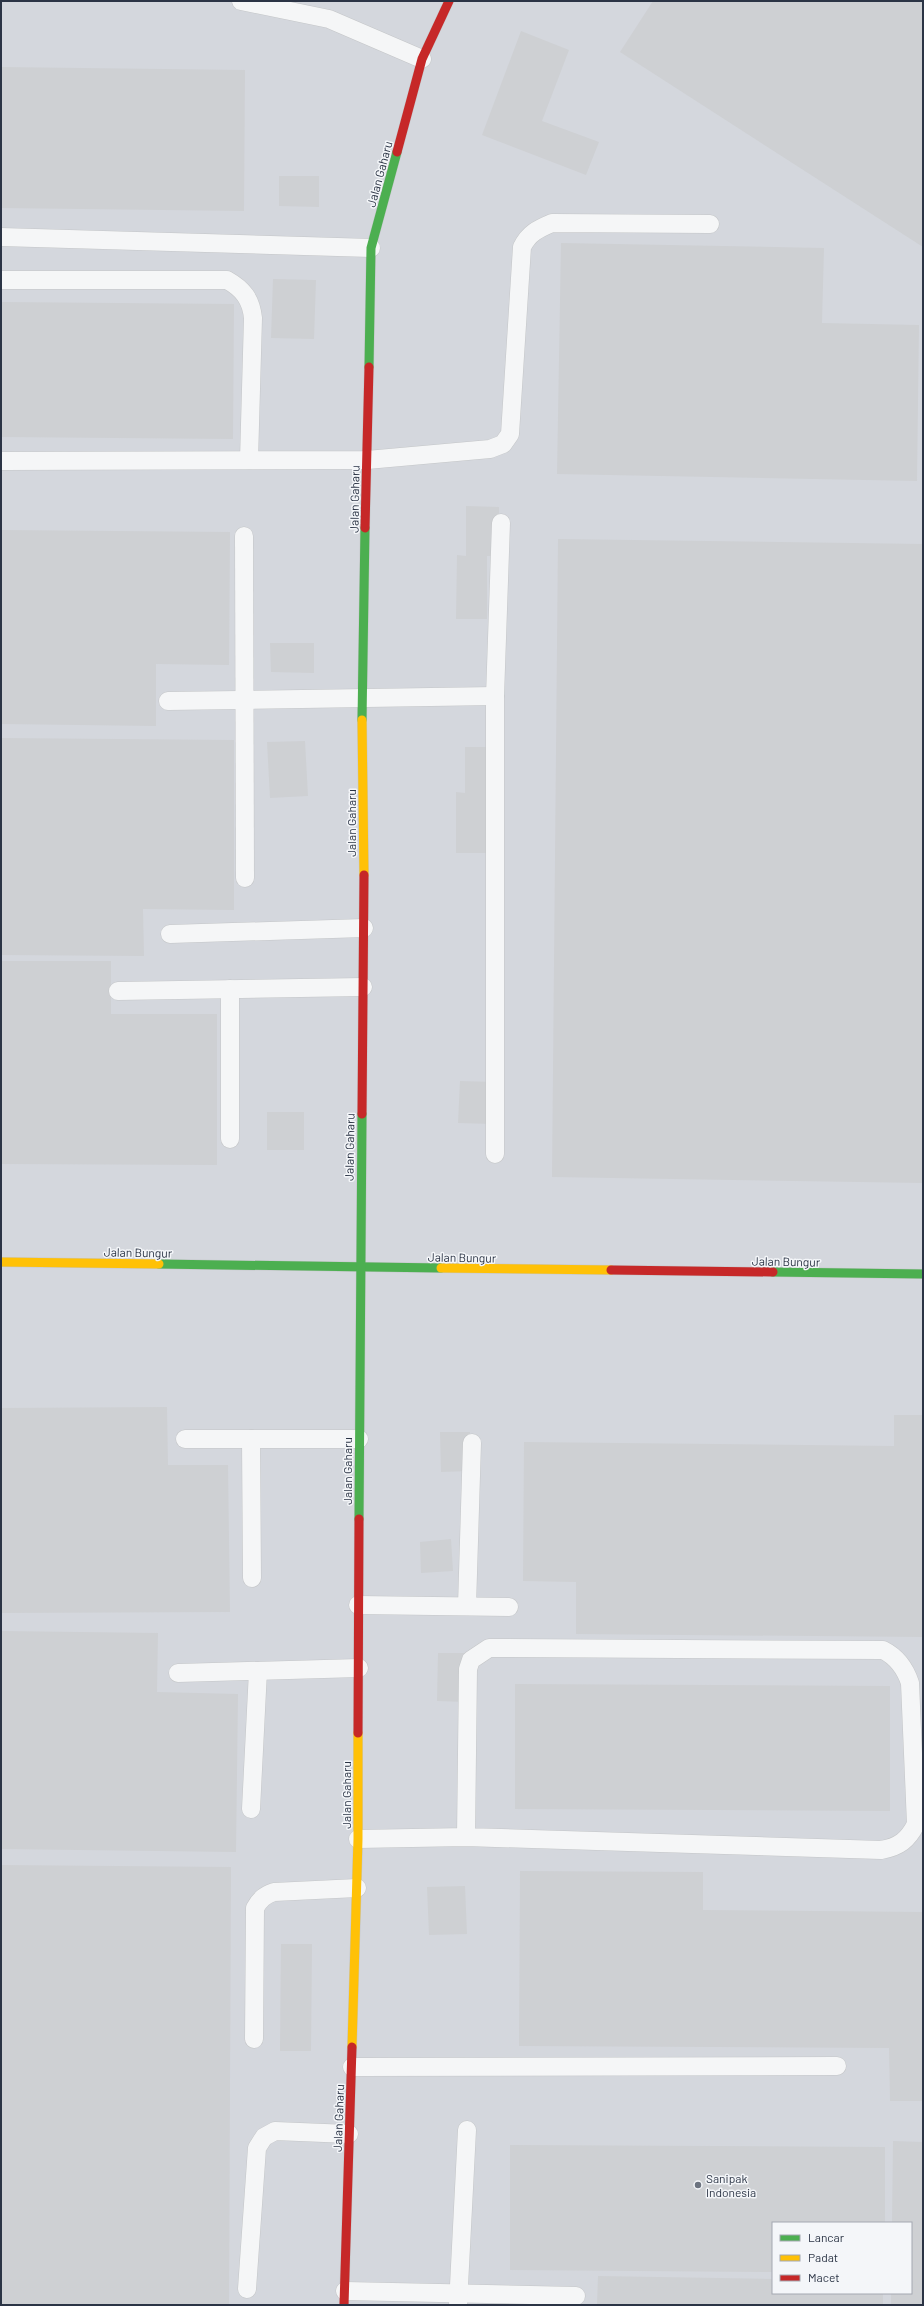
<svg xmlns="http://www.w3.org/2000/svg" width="924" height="2306" font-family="Barlow,sans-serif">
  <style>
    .built { fill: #d4d7dd; fill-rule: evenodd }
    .building { fill: #ced0d3 }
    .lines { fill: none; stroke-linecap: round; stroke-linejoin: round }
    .lane-casing { stroke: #c4c6c8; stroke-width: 19 }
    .fast-casing { stroke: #c4c6c8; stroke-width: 10 }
    .slow-casing { stroke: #c4c6c8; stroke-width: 10 }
    .jam-casing { stroke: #c4c6c8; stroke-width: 10 }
    .lane { stroke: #f5f6f7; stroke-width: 18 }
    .fast { stroke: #4caf50; stroke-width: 9 }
    .slow { stroke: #ffc107; stroke-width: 9 }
    .jam { stroke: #c62828; stroke-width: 9 }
    .poi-dot { fill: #6c737f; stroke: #f4f6f9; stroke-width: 1.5 }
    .labels { text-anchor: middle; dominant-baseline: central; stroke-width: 3; stroke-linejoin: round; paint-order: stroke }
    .street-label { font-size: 12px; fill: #2b3445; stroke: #f4f6f9 }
    .poi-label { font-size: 12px; fill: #2b3445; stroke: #f4f6f9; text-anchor: start }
  </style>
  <rect width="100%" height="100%" fill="#e6e8ea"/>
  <!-- built -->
  <path class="built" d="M1 1H923V2305H1ZM773 2223H911V2293H773Z"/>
  <!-- building -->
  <g class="building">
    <polygon points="653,1 923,1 923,247 620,52"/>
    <polygon points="521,31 569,50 542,121 599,142 586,175 482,135"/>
    <polygon points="1,67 245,70 244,211 1,208"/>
    <polygon points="279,176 319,176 319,207 279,206"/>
    <polygon points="561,243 824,248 822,323 919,325 917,481 557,474"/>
    <polygon points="273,279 316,280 314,339 271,338"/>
    <polygon points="1,302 234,304 233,439 1,437"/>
    <polygon points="466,506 499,507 499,556 487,556 487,619 456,619 457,555 466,556"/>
    <polygon points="1,530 230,532 229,665 156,664 156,726 1,724"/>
    <polygon points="558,539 923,544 923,1183 552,1177"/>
    <polygon points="270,643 314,643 314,673 271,672"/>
    <polygon points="1,738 234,740 234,910 143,909 144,956 1,955"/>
    <polygon points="305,741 308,796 270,798 267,742"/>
    <polygon points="465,747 495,747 488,853 456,853 456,792 465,793"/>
    <polygon points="1,961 111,961 111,1014 217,1014 217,1165 1,1164"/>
    <polygon points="460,1081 494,1082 492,1124 458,1123"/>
    <rect x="267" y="1112" width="37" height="38"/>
    <polygon points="167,1407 168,1465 228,1465 230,1612 1,1613 1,1408"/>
    <polygon points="894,1415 923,1415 923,1637 576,1634 576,1582 523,1581 524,1442 894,1446"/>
    <polygon points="440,1432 470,1432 470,1471 441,1472"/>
    <polygon points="451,1539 453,1571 421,1573 420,1542"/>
    <polygon points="1,1631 158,1633 157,1692 238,1694 236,1852 1,1849"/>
    <polygon points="438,1653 466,1653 466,1702 437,1701"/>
    <polygon points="515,1684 890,1686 890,1811 515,1809"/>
    <polygon points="1,1865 231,1867 229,2305 1,2305"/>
    <polygon points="520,1871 703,1872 703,1910 923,1912 923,2101 890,2101 889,2048 519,2046"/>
    <polygon points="465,1886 467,1934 429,1935 427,1887"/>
    <polygon points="281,1944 312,1944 311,2051 280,2051"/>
    <polygon points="893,2141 923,2142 923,2305 891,2305 891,2293 911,2293 911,2223 892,2223"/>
    <polygon points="510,2145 885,2147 885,2223 773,2223 773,2272 510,2270"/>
    <polygon points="598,2276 773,2279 773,2293 883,2293 883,2305 597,2305"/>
  </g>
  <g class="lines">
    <!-- lane casing -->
    <g class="lane-casing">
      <g id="lane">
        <polyline points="241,1 329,19 422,59"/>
        <polyline points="1,237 371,248"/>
        <path d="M1 280H227C243 289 251 299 253 318L249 460"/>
        <path d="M1 461 367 460 490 449 503 444 510 434 522 247C529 233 538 229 552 223L710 224"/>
        <polyline points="244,536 245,878"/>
        <polyline points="168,701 495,696"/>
        <polyline points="170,934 364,928"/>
        <polyline points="118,991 363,987"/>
        <polyline points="230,1139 230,989"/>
        <polyline points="495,1154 495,696 501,523"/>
        <polyline points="185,1439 359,1439"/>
        <polyline points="251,1439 252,1578"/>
        <polyline points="358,1605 509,1607"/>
        <polyline points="467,1606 472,1443"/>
        <polyline points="178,1673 359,1668"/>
        <polyline points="251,1809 258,1671"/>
        <path d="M358 1839 466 1837 881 1850C899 1847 908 1840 916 1824L910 1683C905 1668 897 1657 883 1650L489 1648 471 1660 468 1669 466 1837"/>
        <path d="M254 2039 255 1908C260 1899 265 1895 274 1892L357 1888"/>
        <polyline points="352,2067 837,2066"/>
        <polyline points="247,2289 257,2148 264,2137 275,2131 349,2134"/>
        <polyline points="345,2291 576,2296"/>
        <polyline points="458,2305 467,2130"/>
      </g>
    </g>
    <!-- fast casing -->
    <g class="fast-casing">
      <g id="fast">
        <polyline points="369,367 371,248 397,152"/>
        <polyline points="362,720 365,528"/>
        <polyline points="159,1264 441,1268"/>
        <polyline points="773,1272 923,1274"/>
        <polyline points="359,1519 362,1114"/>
      </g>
    </g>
    <!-- slow casing -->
    <g class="slow-casing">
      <g id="slow">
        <polyline points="362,720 364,875"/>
        <polyline points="1,1262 159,1264"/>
        <polyline points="441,1268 611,1270"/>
        <polyline points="352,2047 358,1839 358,1733"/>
      </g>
    </g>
    <!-- jam casing -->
    <g class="jam-casing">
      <g id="jam">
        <polyline points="397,152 422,59 449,1"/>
        <polyline points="365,528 369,367"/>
        <polyline points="362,1114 364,875"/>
        <polyline points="611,1270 773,1272"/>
        <polyline points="358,1733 359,1519"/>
        <polyline points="344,2305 352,2047"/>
      </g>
    </g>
    <!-- lane -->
    <use href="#lane" class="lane"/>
    <!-- fast -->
    <use href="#fast" class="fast"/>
    <!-- slow -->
    <use href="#slow" class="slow"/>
    <!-- jam -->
    <use href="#jam" class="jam"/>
  </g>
  <!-- markers -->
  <circle class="poi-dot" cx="698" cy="2185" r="4"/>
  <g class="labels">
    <!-- street labels -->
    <g class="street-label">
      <text transform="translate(379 174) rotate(-75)">Jalan Gaharu</text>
      <text transform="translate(354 499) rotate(-89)">Jalan Gaharu</text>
      <text transform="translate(351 823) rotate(-90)">Jalan Gaharu</text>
      <text transform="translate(349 1147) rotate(-89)">Jalan Gaharu</text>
      <text transform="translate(138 1252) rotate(1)">Jalan Bungur</text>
      <text transform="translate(462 1257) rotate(1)">Jalan Bungur</text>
      <text transform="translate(786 1261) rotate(1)">Jalan Bungur</text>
      <text transform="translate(347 1471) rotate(-90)">Jalan Gaharu</text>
      <text transform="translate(346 1795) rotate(-90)">Jalan Gaharu</text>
      <text transform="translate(338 2118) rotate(-88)">Jalan Gaharu</text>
    </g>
    <!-- poi labels -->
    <g class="poi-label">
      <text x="706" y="2178">Sanipak<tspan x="706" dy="14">Indonesia</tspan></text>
    </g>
  </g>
  <!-- border -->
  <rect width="924" height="2306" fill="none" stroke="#2b3445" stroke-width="4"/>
  <!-- legend -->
  <rect x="772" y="2222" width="140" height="72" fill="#f4f6f9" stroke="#a4a8b1"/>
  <rect x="780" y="2235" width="20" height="6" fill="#4caf50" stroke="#a4a8b1"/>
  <text x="808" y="2242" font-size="12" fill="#2b3445">Lancar</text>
  <rect x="780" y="2255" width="20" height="6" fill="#ffc107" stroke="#a4a8b1"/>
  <text x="808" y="2262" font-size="12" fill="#2b3445">Padat</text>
  <rect x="780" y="2275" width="20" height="6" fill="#c62828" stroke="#a4a8b1"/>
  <text x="808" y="2282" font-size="12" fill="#2b3445">Macet</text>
</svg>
